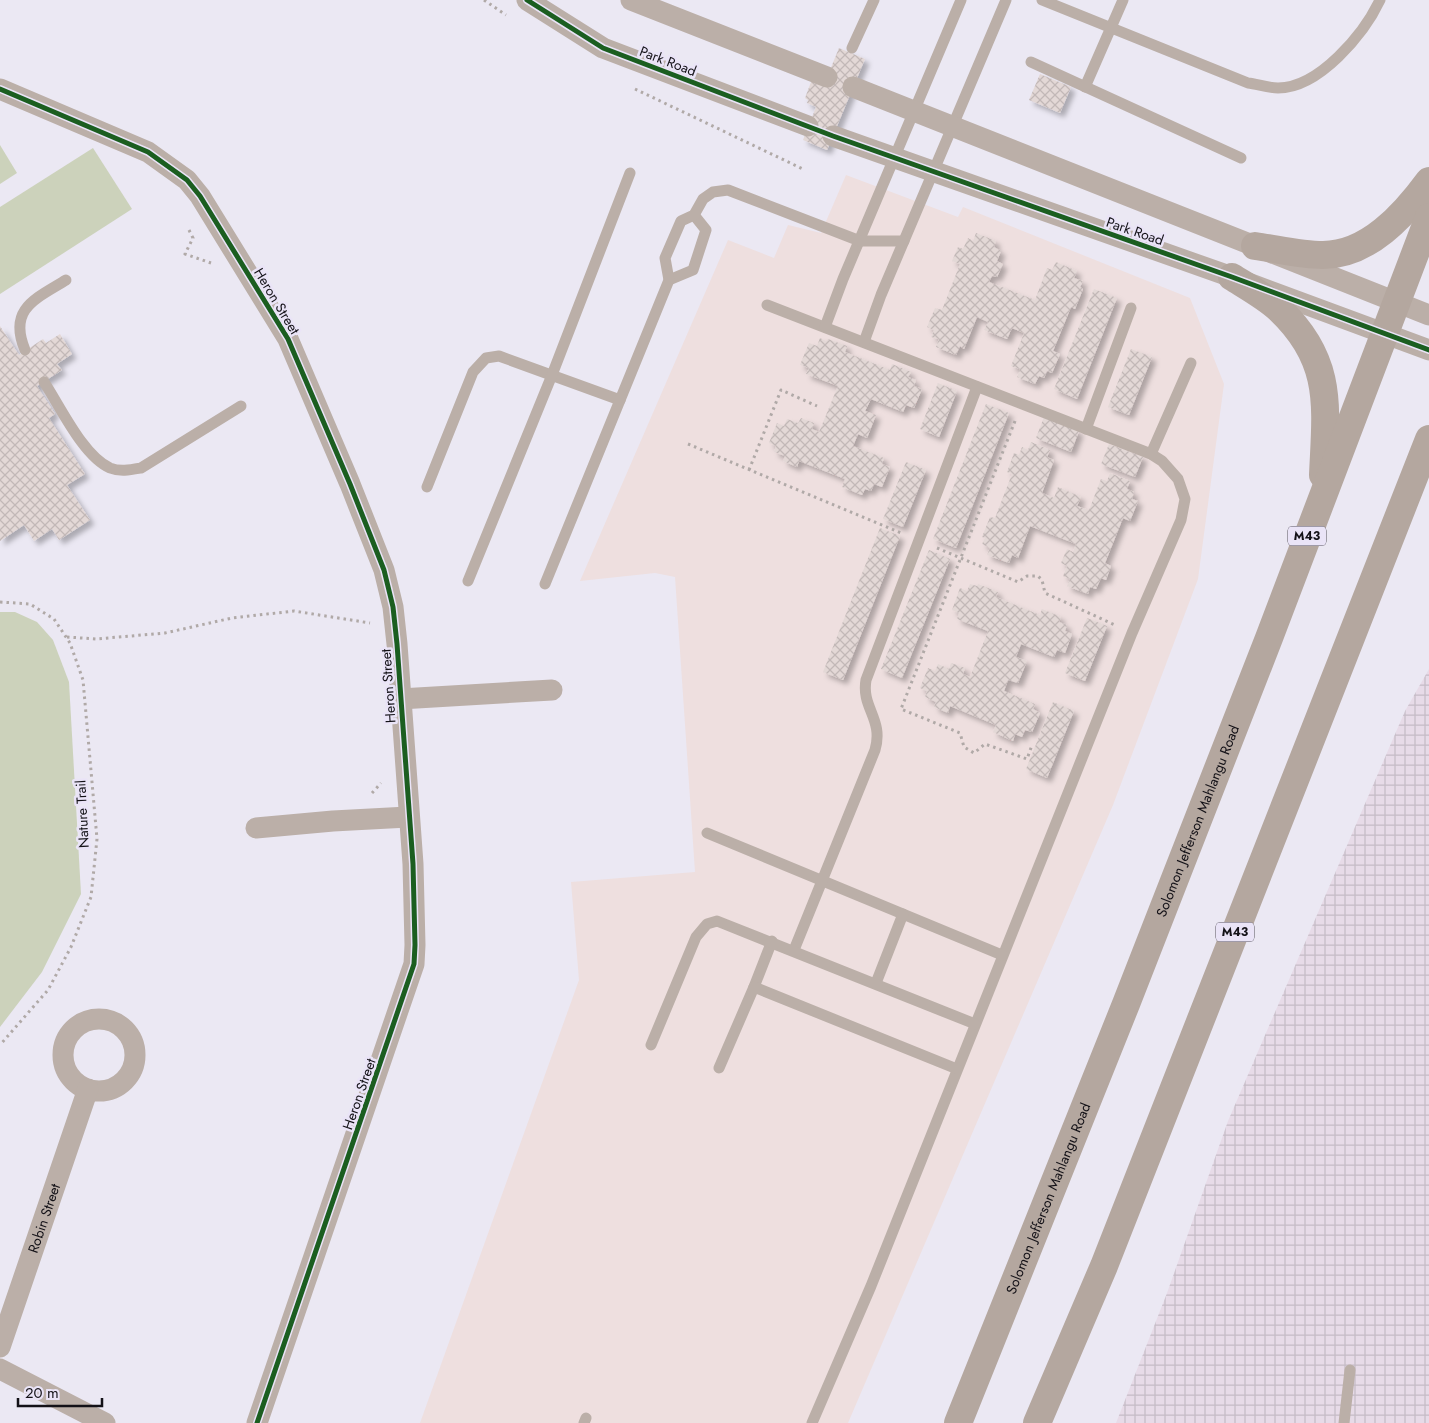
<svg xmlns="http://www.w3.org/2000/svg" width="1429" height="1423" font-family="Jost,sans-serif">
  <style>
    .commercial { fill: #eedfdf }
    .industrial { fill: url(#industrial-grid) }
    .green { fill: #ccd2bb }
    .building { fill: url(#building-cross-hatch); filter: url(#shadow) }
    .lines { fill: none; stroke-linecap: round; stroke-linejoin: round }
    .path { stroke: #b0a9a7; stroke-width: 3; stroke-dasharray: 2.5 4; stroke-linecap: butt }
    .service { stroke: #bbafa8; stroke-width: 11 }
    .minor { stroke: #bbafa8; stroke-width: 21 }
    .primary { stroke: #b4a79f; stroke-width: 28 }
    .cycleway-casing { stroke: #eae4f7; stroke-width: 8 }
    .cycleway { stroke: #1b5e20; stroke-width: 5 }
    .labels { text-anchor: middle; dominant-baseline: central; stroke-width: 5; stroke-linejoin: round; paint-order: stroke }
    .shield { fill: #eae4f7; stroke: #54505a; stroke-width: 1 }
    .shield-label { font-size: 12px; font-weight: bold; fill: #131117 }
    .street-label { font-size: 14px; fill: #131117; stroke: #eae4f7 }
  </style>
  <defs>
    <pattern id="industrial-grid" width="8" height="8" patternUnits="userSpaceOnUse" patternTransform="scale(1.25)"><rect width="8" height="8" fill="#e7dbe8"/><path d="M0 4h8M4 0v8" fill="none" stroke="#c5bbc6"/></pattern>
    <pattern id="building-cross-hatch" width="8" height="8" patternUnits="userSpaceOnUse" patternTransform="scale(1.25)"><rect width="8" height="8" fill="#e3d8d6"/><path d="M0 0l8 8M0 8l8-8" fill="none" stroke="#c2b8b7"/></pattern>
    <filter id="shadow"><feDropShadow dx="4.5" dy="4.5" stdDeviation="2.5" flood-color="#0004"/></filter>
  </defs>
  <rect width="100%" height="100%" fill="#ebe8f3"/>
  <!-- commercial -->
  <polygon class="commercial" points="846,175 958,217 963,207 1190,298 1224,384 1198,579 1113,805 848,1423 420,1423 579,980 571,882 695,872 675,577 655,573 580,581 728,240 774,258 788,225 821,233"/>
  <!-- industrial -->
  <polygon class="industrial" points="1429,669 1429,1423 1116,1423 1167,1293 1228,1121 1405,711"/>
  <!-- green -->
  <g class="green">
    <polygon points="0,145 17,173 0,184"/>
    <polygon points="93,148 132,209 0,294 0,207"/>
    <polygon points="0,612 15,612 37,622 53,640 69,682 81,894 42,972 0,1027"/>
  </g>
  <!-- building -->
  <g class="building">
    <polygon points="839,48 865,59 827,150 803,140 816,107 807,103 808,100 805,98 811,82 825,82"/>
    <polygon points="1040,74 1071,87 1060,113 1029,100"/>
    <polygon points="976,233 996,241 994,247 1001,251 997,261 1003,264 997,277 992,276 989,282 1035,300 1047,268 1052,270 1056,262 1077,271 1074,278 1083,281 1080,287 1083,289 1075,309 1071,307 1053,351 1060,354 1052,373 1047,371 1044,378 1039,376 1035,384 1017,377 1020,369 1011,366 1024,333 1012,328 1007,339 984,330 988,322 977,317 964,349 960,346 956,355 936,347 939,339 931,337 934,330 927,327 935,308 942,310 960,264 952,261 958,247 963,249 968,238 973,241"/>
    <polygon points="1094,289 1117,298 1077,399 1054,389"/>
    <polygon points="0,326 19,355 43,339 46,343 60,334 72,354 57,364 62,370 37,386 55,414 49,418 85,474 67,485 90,520 59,540 52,529 34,541 24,525 0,541"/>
    <polygon points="820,338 826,341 828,339 847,346 845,352 890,370 892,364 911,372 908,377 916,380 914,386 922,389 914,408 906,405 903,412 871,399 865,411 876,415 867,438 858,434 853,446 884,458 882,464 890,467 882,487 874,484 871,491 865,489 862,495 842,487 845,479 799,461 797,467 783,461 785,456 774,452 776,446 769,443 777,423 784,426 787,419 798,423 801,418 814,423 812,429 819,432 838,386 806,374 809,368 800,365 809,343 817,346"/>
    <polygon points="1131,349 1152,357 1129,415 1108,407"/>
    <polygon points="938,383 957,391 939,437 920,429"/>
    <polygon points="986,404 1009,413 956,548 933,539"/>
    <polygon points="1044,417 1079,431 1071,452 1036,438"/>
    <polygon points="1031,442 1050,450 1047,457 1054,460 1042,493 1054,498 1058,487 1081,497 1077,506 1089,510 1101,479 1107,481 1110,473 1130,481 1127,489 1134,492 1132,499 1138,501 1130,521 1123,518 1105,563 1111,566 1106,580 1101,578 1096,589 1090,587 1088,594 1067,586 1070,579 1063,576 1067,566 1061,563 1067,549 1073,552 1076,544 1030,526 1018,558 1012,555 1009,563 987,555 990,548 982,544 985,538 982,537 990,517 995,518 1012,474 1007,472 1014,453 1019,455 1022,447 1028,450"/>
    <polygon points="1109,444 1143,457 1135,477 1101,464"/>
    <polygon points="906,462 926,470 903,527 883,519"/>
    <polygon points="880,528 900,536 843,680 823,672"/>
    <polygon points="929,550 950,559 902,678 881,669"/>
    <polygon points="970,584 977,586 978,584 998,592 996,597 1040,615 1042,609 1061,617 1059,622 1067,625 1065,631 1072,634 1065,653 1057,650 1054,657 1021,644 1016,657 1027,661 1018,683 1008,680 1004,691 1035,704 1033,709 1040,713 1032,732 1025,730 1022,737 1015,734 1013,741 993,732 996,725 950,706 948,713 934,707 936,702 925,697 927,691 920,688 928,668 935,671 938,664 949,669 951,663 965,668 963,674 970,677 988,631 957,619 959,613 952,610 960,588 967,591"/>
    <polygon points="1087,618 1107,626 1085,681 1065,673"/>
    <polygon points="1053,702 1074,711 1047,778 1026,769"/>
  </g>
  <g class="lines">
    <!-- path -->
    <g class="path">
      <polyline points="484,0 506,15"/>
      <polyline points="635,89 805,170"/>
      <polyline points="189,230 193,238 185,254 211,263"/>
      <polyline points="1015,421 901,709 960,733 964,747 974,753 985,744 1027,759 1032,745"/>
      <polyline points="688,444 901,533"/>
      <polyline points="749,470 781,390 817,406"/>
      <polyline points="937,548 1018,582 1027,576 1038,576 1042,580 1045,593 1115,625"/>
      <polyline points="0,602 30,604 54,619 70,643 83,680 97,839 91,897 71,947 48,990 0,1045"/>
      <polyline points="67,637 96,639 165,633 232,618 294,611 370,623"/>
      <polyline points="372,793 381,783"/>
    </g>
    <!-- service -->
    <g class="service">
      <path d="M1042 0 1248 83C1257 84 1268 88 1278 88 1319 88 1364 34 1380 0"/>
      <polyline points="852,48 874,0"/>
      <polyline points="1031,62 1241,158"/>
      <polyline points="1085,87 1123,0"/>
      <polyline points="669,280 693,270 706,230 694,215"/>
      <polyline points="767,305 1151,454 1162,461 1178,479 1185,499 1181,520 1132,633 871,1286 812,1423"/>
      <polyline points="825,327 843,279 961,0"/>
      <polyline points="864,342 881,295 1006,0"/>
      <path d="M25 350C8 309 35 299 66 280"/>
      <path d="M44 382C60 406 83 456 110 468 120 472 130 470 141 468L241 406"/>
      <polyline points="1086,429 1131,308"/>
      <polyline points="1151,454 1191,363"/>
      <polyline points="427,487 473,372 486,358 499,356 620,400"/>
      <polyline points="468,581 552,375 630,173"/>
      <polyline points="545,584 669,280 665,258 681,221 694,215 703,199 713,192 728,190 860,241 904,241"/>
      <polyline points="707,833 1002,955"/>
      <path d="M794 950 875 750C884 719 861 708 866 680L977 387"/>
      <polyline points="876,983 903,914"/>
      <polyline points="754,987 772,941"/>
      <polyline points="651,1045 696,937 707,924 717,921 975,1024"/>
      <polyline points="719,1068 754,987 957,1069"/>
      <polyline points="584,1423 586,1418"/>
      <polyline points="1344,1423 1350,1370"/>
    </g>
    <!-- minor -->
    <g class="minor">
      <polyline points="527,0 603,48 808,126"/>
      <polyline points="631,0 827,77"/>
      <polyline points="853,87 1429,315"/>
      <polyline points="0,89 148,152 187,180 200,196 288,339 350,484 384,570 393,607 397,644 413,864 415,945 414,964 257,1423"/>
      <polyline points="833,136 1232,277 1429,350"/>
      <polyline points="400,699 552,690"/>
      <polyline points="256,828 333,821 408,817"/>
      <circle cx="99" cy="1055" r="36"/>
      <path id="s1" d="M0 1347 88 1089"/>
      <polyline points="0,1369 105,1423"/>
    </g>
    <!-- primary -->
    <g class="primary">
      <path d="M1255 246C1277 249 1300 255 1323 255 1368 255 1404 215 1429 181"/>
      <path d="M1232 277C1248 287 1266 297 1279 309 1334 361 1326 407 1323 475"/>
      <path id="s2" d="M958 1423 1126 1004 1269 638 1429 217"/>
      <polyline points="1037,1423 1104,1266 1429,439"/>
    </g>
    <!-- cycleway casing -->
    <g class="cycleway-casing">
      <g id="cycleway">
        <polyline points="527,0 603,48 833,136 1232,277 1429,350"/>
        <polyline points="0,89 148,152 187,180 200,196 288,339 350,484 384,570 393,607 397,644 413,864 415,945 414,964 257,1423"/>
      </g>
    </g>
    <!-- cycleway -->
    <use href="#cycleway" class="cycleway"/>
  </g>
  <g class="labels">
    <!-- shield labels -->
    <g class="shield">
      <rect x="1288" y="526.5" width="38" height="19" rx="4"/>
      <rect x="1216" y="922.5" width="38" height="19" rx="4"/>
    </g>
    <g class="shield-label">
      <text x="1307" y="536">M43</text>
      <text x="1235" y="932">M43</text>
    </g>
    <!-- street labels -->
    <g class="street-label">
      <text transform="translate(668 61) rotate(21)">Park Road</text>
      <text transform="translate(1135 231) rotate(19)">Park Road</text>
      <text transform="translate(277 301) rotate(59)">Heron Street</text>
      <text transform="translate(388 686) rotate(-94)">Heron Street</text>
      <text transform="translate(82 814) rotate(-93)">Nature Trail</text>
      <text stroke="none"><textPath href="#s2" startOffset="648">Solomon Jefferson Mahlangu Road</textPath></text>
      <text transform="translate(359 1094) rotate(-71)">Heron Street</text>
      <text stroke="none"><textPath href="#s2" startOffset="242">Solomon Jefferson Mahlangu Road</textPath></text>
      <text stroke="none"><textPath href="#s1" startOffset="136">Robin Street</textPath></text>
    </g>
  </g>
  <!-- scale -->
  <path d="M18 1398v8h84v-8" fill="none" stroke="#131117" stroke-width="2.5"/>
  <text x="25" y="1398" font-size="15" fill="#131117" stroke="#eae4f7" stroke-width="4" paint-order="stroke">20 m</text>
</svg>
